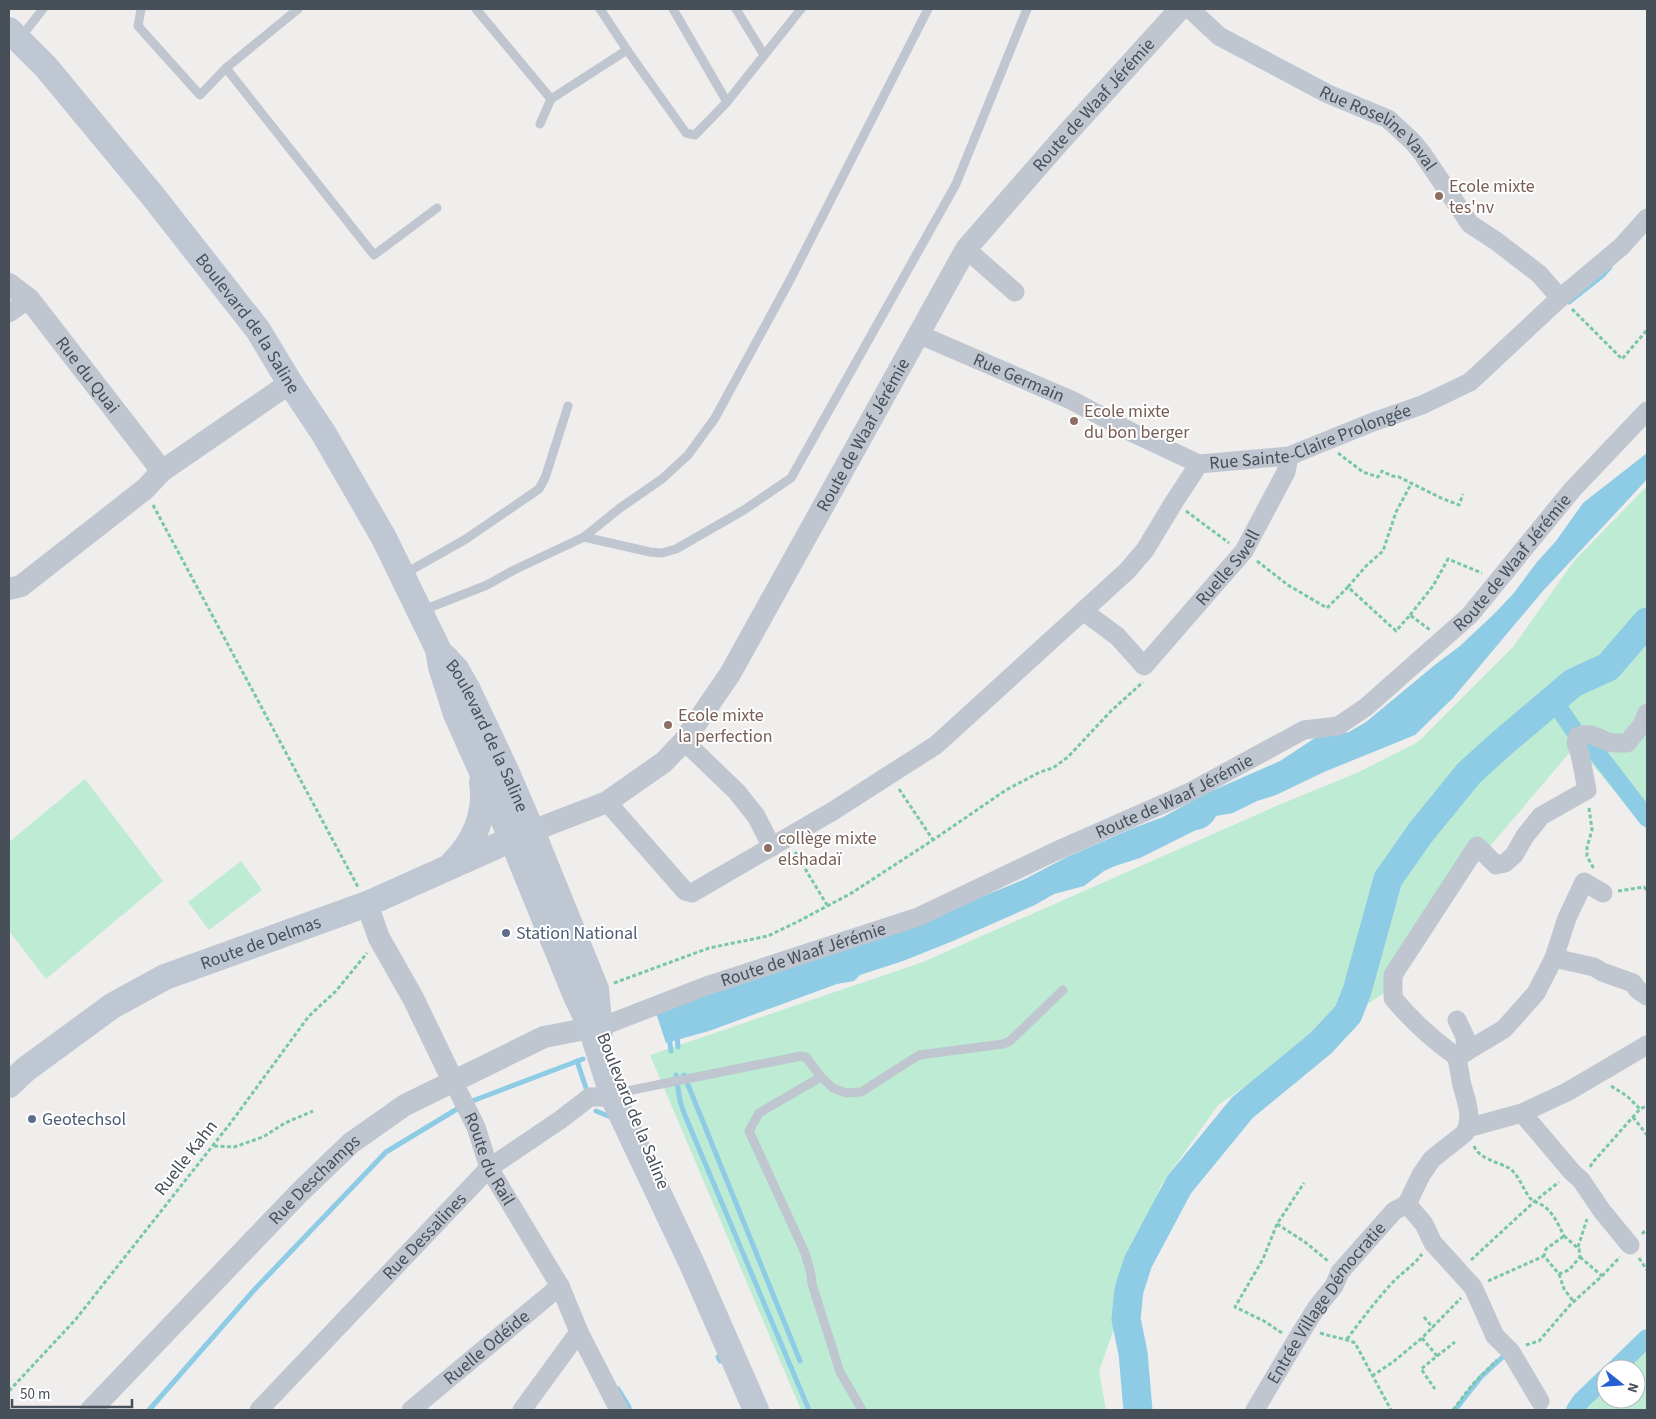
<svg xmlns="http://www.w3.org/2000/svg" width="1656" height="1419" font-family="'Source Sans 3',sans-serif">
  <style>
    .green { fill: #beebd4 }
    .water { fill: #8ecbe5 }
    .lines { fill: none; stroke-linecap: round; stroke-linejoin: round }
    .stream { stroke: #8ecbe5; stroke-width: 5 }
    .canal { stroke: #8ecbe5; stroke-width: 18 }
    .river { stroke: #8ecbe5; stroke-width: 29 }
    .path { stroke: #78c7a7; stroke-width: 3; stroke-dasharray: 4 2.5; stroke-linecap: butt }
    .service { stroke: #bfc6cf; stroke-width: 9 }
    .minor { stroke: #bfc6cf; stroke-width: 19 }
    .tertiary { stroke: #bfc6cf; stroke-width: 22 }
    .secondary { stroke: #bfc7d3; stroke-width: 26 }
    .education-dot { fill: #8d6e63; stroke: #fff; stroke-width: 2 }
    .service-dot { fill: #5c6f8a; stroke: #fff; stroke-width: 2 }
    .labels { text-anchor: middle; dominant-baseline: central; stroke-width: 4; stroke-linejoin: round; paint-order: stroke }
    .street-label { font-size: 18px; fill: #474f59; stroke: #fff }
    .education-label { font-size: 18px; fill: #785e54; stroke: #fff; text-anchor: start }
    .service-label { font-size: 18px; fill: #4e5e75; stroke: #fff; text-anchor: start }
  </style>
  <rect width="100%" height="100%" fill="#f0eded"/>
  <!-- green -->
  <g class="green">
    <polygon points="1647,486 1647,830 1576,745 1475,864 1387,991 1218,1105 1160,1187 1138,1262 1099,1371 1106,1410 801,1410 650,1055 923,962 1281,804 1359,772 1418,742 1513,647 1574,561"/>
    <polygon points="85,779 163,881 46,979 9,931 9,842"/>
    <polygon points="241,861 262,890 209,930 188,902"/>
    <polygon points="1647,1331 1647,1410 1570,1410 1577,1401 1606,1372 1606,1399 1636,1399 1636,1369 1609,1369"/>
  </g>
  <!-- water -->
  <path class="water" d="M1647 453V479L1639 488 1542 592 1453 698 1415 735 1324 772 1276 795 1257 801 1233 813 1216 816C1211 825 1205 829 1196 830L1140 858 1115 866 1104 871 1084 886 1054 894 1035 905 953 941 903 961 860 975 854 981 837 984 709 1031 666 1043 656 1013 952 909 1023 880 1067 857 1131 829 1163 817 1207 793 1280 761 1315 738 1349 732 1366 722 1436 664 1460 646 1494 614 1513 594 1537 562 1556 541 1583 503Z"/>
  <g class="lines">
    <!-- stream -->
    <g class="stream">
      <polyline points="1569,302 1602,276 1610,267"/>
      <polyline points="677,1035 678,1047"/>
      <polyline points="669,1036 671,1051"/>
      <polyline points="577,1061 587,1091"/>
      <polyline points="676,1075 680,1101 684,1113 809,1410"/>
      <polyline points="684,1075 800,1361"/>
      <polyline points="596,1111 613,1118"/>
      <polyline points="718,1357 720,1361"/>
      <polyline points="618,1389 629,1407 629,1410"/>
      <polyline points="149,1410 256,1288 386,1152 467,1103 583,1059"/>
      <polyline points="1455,1410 1481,1377 1507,1353"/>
    </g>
    <!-- canal -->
    <g class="canal">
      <polyline points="1553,700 1578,736 1597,753 1647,818"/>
      <polyline points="1615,1369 1647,1338"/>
      <polyline points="1575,1410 1581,1401 1606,1377"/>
    </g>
    <!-- river -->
    <polyline class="river" points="1138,1410 1133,1353 1126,1319 1129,1290 1138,1262 1179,1185 1242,1108 1321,1043 1348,1014 1357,991 1388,879 1421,832 1469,773 1501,744 1573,683 1608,667 1647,622"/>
    <!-- path -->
    <g class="path">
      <polyline points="1572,309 1622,359 1647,330"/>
      <polyline points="1338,453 1363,472 1378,477 1382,471 1392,476 1399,477 1441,498 1459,505 1463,494"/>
      <polyline points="153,505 358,887"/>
      <polyline points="1186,511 1229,543"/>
      <polyline points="1257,561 1288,585 1327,608 1348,587 1396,631 1410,615 1430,630"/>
      <polyline points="1348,587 1366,566 1383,551 1396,512 1411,484"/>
      <polyline points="1410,615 1433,586 1448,559 1482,573"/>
      <polyline points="899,789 933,840"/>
      <polyline points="1589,808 1592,830 1587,847 1587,856 1594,869"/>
      <polyline points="795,852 827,905"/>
      <polyline points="1618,891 1644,887 1647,890"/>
      <polyline points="614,983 709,948 768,936 797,922 850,894 933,840 1006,790 1040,772 1053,768 1068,757 1111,711 1143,682"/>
      <polyline points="1611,1086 1627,1096 1640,1109"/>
      <polyline points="1633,1117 1647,1135"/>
      <polyline points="214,1146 234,1147 263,1137 285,1123 313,1111"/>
      <path d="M1474 1146C1479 1159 1498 1162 1509 1168 1519 1175 1522 1187 1529 1197 1533 1202 1540 1203 1545 1207 1554 1214 1559 1226 1564 1236"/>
      <polyline points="1590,1167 1593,1162 1640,1109 1647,1106"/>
      <polyline points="1277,1224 1305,1242 1328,1261"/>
      <polyline points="1642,1234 1647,1229"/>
      <polygon points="1564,1236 1579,1249 1580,1257 1569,1270 1559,1274 1544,1256 1546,1249"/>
      <polyline points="1578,1247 1587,1219"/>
      <polyline points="1580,1257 1602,1276"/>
      <polyline points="1639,1258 1647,1270"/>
      <polyline points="1471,1260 1535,1201 1559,1182"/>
      <polyline points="1559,1274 1564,1289 1574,1302"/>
      <polyline points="1488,1281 1544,1256"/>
      <polyline points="1424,1317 1433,1328"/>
      <polyline points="1282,1333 1264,1321 1235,1307 1263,1259 1277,1224 1304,1183"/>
      <path d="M1320 1333C1332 1337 1344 1338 1355 1343L1391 1410"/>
      <polyline points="1422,1338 1437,1356 1421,1369 1435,1389"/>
      <path d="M1347 1339C1362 1319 1377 1299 1394 1281 1404 1271 1414 1265 1422 1254"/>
      <polyline points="1526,1345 1539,1341 1571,1304 1602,1276 1620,1257"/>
      <polyline points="1437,1356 1455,1342"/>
      <polyline points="1372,1376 1393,1362 1422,1338 1461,1298"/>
      <polyline points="9,1391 76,1319 229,1125 309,1016 336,991 367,953"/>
      <polyline points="1453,1410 1472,1385 1497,1360"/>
    </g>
    <!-- service -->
    <g class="service">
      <polyline points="141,9 138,26 200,95 226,68 298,9"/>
      <polyline points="476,9 551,99"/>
      <polyline points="600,9 627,50"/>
      <polyline points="673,9 727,102"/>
      <polyline points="736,9 764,55"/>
      <polyline points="20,38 43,9"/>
      <polyline points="226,68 374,255 437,208"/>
      <polyline points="540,124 551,99 627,50 686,133 695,135 727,102 801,9"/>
      <polyline points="584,537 620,508 662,479 688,455 715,418 790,280 928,9"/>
      <polyline points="404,574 466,539 539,489 545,478 568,406"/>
      <polyline points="421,611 487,585 514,570 584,537 650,552 662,553 676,549 744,510 791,478 956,184 1027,9"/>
      <polyline points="622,1092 801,1056 806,1057 821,1077"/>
      <polyline points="862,1410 840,1372 812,1284 811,1274 805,1253 749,1131 759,1113 821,1077 833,1088 846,1093 861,1092 919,1055 1003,1044 1010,1041 1063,990"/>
    </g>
    <!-- minor -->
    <g class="minor">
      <path id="s1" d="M1190 9 1219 36 1328 94 1388 119 1412 141 1422 153 1470 224 1496 241 1539 274 1560 298"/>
      <polyline points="966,249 1015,292"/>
      <polyline points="9,313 29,299"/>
      <path id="s2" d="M918 334 1071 400 1135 434 1199 464"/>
      <path id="s3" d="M1083 611 1117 636 1144 666 1244 551 1286 472 1289 456"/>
      <polyline points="684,741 737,792 756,816 772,847"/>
      <path id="s4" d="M607 802 685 891 692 893 833 811 936 745 1127 571 1145 550 1174 502 1199 464 1289 456 1373 422 1422 405 1470 382 1560 298 1621 247 1647 218"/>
      <polyline points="1554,958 1567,918 1584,882 1603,893"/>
      <polyline points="1457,1020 1465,1037 1466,1052"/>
      <path id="s5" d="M598 1028 706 986 918 917 1054 852 1188 793 1304 730 1338 726 1366 707 1470 615 1572 490 1647 411"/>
      <polyline points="1457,1057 1504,1029 1536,993 1554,958 1594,967 1602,972 1633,983 1638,990 1647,996"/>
      <path id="s6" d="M453 1081 476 1127 489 1168 560 1286 579 1332 619 1410"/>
      <polyline points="1522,1113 1572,1172 1581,1180 1602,1211 1630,1245"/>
      <polyline points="1467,1128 1522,1113 1567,1092 1647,1045"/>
      <path d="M1407 1204 1421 1175 1432 1159 1465 1133C1474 1115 1465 1099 1461 1081 1460 1073 1458 1065 1457 1057 1433 1040 1412 1021 1393 998V975L1477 846 1496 865 1505 863 1514 855 1525 836 1541 816 1587 790 1580 754 1576 743 1578 736C1590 732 1596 737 1606 741 1613 744 1620 743 1627 743L1642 725 1647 713"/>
      <polyline points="1407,1204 1424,1224 1433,1243 1473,1287 1495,1336 1511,1352 1540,1401"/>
      <path id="s7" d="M259 1410 489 1168 560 1120 590 1097H613"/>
      <path id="s8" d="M411 1410 560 1286"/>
      <polyline points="522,1410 579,1332"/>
      <path id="s9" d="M1255 1410 1300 1334 1317 1307 1334 1286 1340 1272 1394 1211 1407 1204"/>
    </g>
    <!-- tertiary -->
    <g class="tertiary">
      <path id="s10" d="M9 284 29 299 162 471"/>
      <polyline points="9,589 21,586 145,489 162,471 290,383"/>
      <path id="s11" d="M532 831 607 802 664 762 684 741 730 674 966 249 1061 140 1180 9"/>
      <polyline points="367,904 379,938 413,998 453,1081"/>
      <path id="s12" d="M91 1410 300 1192 351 1143 405 1105 544 1037 591 1028H598"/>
    </g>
    <!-- secondary -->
    <g class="secondary">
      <path id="s13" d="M9 30 46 67 152 195 258 330 290 383 324 434 384 538 438 649 441 667 456 714 512 839 576 996 591 1028 613 1097 692 1264 756 1410"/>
      <path id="s14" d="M445 657 456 669 468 690 508 775 532 831 596 989 600 1032"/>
      <path d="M452 864C474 843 487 813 482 782"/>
      <path id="s15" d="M9 1085 26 1069 112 1006 165 977 367 904 528 832"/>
    </g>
  </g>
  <!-- markers -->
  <g class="education-dot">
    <circle cx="1439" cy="196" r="5"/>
    <circle cx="1074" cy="421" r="5"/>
    <circle cx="668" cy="725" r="5"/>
    <circle cx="768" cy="848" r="5"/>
  </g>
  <g class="service-dot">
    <circle cx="506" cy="933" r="5"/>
    <circle cx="32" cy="1119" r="5"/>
  </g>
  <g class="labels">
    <!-- street labels -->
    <g class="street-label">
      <text stroke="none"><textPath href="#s11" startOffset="939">Route de Waaf Jérémie</textPath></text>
      <text stroke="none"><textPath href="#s1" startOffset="225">Rue Roseline Vaval</textPath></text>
      <text stroke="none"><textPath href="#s13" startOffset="379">Boulevard de la Saline</textPath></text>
      <text stroke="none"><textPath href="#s10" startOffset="121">Rue du Quai</textPath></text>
      <text stroke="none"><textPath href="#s2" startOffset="110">Rue Germain</textPath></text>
      <text stroke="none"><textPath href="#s11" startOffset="534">Route de Waaf Jérémie</textPath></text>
      <text stroke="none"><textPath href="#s4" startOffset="914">Rue Sainte-Claire Prolongée</textPath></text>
      <text stroke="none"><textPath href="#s5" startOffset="1042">Route de Waaf Jérémie</textPath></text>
      <text stroke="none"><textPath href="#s3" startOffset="212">Ruelle Swell</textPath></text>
      <text stroke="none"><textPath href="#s14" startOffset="90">Boulevard de la Saline</textPath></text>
      <text stroke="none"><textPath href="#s5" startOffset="622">Route de Waaf Jérémie</textPath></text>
      <text stroke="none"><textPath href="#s15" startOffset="292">Route de Delmas</textPath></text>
      <text stroke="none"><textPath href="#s5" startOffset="218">Route de Waaf Jérémie</textPath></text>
      <text transform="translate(633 1111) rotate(68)">Boulevard de la Saline</text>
      <text transform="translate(186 1158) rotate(-52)">Ruelle Kahn</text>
      <text stroke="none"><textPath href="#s6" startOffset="86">Route du Rail</textPath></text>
      <text stroke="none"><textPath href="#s12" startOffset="321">Rue Deschamps</textPath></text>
      <text stroke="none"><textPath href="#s7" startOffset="240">Rue Dessalines</textPath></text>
      <text stroke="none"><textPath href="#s9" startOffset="129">Entrée Village Démocratie</textPath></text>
      <text stroke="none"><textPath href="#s8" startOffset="98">Ruelle Odéide</textPath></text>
    </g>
    <!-- education labels -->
    <g class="education-label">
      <text x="1449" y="186">Ecole mixte<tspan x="1449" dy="21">tes'nv</tspan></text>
      <text x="1084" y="411">Ecole mixte<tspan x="1084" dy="21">du bon berger</tspan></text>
      <text x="678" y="715">Ecole mixte<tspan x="678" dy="21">la perfection</tspan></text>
      <text x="778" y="838">collège mixte<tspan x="778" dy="21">elshadaï</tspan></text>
    </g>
    <!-- service labels -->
    <g class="service-label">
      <text x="516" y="933">Station National</text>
      <text x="42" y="1119">Geotechsol</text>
    </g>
  </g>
  <!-- border -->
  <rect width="1656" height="1419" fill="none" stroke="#474f59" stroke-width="20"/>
  <!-- north arrow -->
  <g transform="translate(1621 1384) rotate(107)"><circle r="24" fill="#ffffff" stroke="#b5b9bd"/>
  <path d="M0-4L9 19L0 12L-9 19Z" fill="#2560d2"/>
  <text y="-8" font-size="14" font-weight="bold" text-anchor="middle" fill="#474f59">N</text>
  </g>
  <!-- scale -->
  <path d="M12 1399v8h120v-8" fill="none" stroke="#474f59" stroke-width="2.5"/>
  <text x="20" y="1399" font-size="15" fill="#474f59" stroke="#ffffff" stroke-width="4" paint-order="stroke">50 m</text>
</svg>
